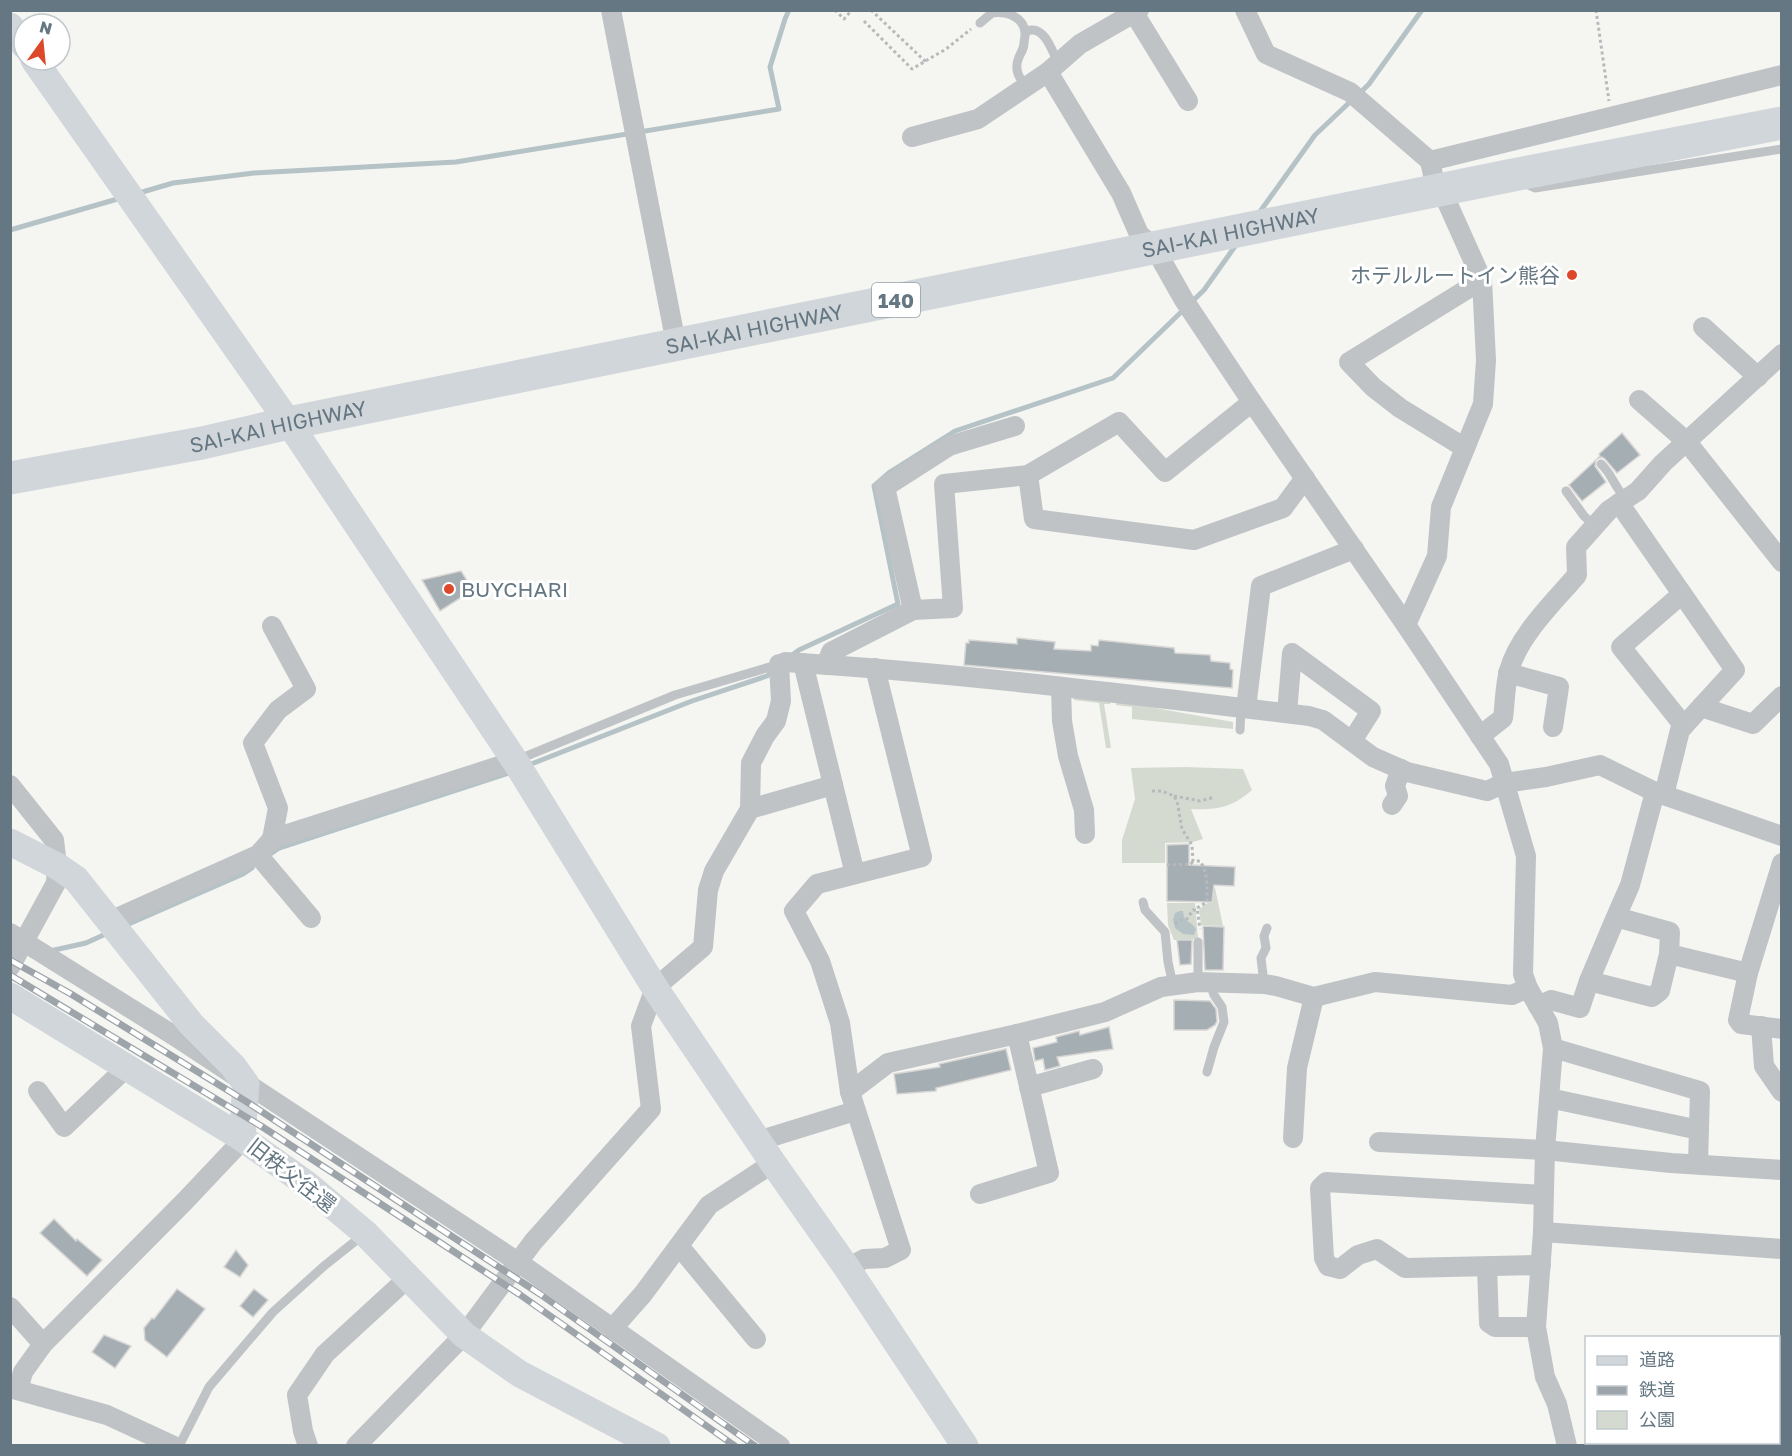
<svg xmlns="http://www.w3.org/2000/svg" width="1792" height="1456" font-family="'Golos Text','Noto Sans JP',sans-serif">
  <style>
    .green { fill: #d5dad1 }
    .water { fill: #b5c2c6 }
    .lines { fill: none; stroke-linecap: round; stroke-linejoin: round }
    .stream { stroke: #b5c2c6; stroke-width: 5 }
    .building { fill: #a5aeb3; stroke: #d7d6d4; stroke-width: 1.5 }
    .path { stroke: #b7babc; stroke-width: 3; stroke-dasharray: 3 3; stroke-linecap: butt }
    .lane { stroke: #bfc3c6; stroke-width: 9 }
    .street { stroke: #bfc3c6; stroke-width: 20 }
    .secondary { stroke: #d1d6da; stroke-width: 27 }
    .highway { stroke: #d1d6da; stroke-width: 33 }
    .rail-casing { stroke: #9ea5aa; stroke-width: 7 }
    .rail { stroke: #fff; stroke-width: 4.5; stroke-dasharray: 14; stroke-linecap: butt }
    .poi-dot { fill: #dd482a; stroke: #fff; stroke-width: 2 }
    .labels { text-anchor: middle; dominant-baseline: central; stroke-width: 6; stroke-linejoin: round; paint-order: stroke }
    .shield { fill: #fff; stroke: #93a0a8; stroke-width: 1.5 }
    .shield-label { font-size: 20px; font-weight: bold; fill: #657782 }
    .street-label { font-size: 21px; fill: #657782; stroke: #fff }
    .poi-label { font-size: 21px; fill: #657782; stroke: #fff; text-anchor: end }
  </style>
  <rect width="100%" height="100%" fill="#f5f5f2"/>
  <!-- green -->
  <g class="green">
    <polygon points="1073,696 1111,700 1110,704 1104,704 1111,748 1106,748 1099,703 1074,700"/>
    <polygon points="1116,701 1233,722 1233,729 1132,719 1132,707 1116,705"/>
    <path d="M1186 767 1243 769 1252 790C1232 808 1216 810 1191 809L1203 839 1193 842 1165 843V863H1122V840L1135 799 1131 768Z"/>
    <polygon points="1210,888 1215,888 1223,926 1201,925 1199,909 1209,902"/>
    <polygon points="1167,903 1195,903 1198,939 1174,940 1168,925"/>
  </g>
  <!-- water -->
  <path class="water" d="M1180 911H1183C1184 924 1190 919 1196 929L1194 935 1183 934 1175 928 1173 920 1175 913Z"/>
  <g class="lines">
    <!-- stream -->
    <g class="stream">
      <polyline points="1359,94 1369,84 1422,10"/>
      <polyline points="139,193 173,183 254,173 456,162 779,109 770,67 785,19 789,10"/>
      <polyline points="1259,213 1315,135 1352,100"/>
      <polyline points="10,230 121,198"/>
      <polyline points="791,656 799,650 898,604 874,486 890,472 955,431 1113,378 1204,290 1236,245"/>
      <polyline points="526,766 692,701 767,676 774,670"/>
      <polyline points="269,855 279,848 512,772"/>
      <polyline points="124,926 243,874 252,868"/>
      <polyline points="50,951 86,943 110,932"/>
    </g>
  </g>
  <!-- building -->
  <g class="building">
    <polygon points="1622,433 1640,455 1617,473 1605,459 1602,457 1597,459 1600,456 1599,454"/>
    <polygon points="1596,460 1595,466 1606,482 1582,501 1569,485"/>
    <polygon points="461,571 473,590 440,611 422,580"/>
    <polygon points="1017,638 1055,642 1054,649 1091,651 1091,645 1098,646 1099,640 1174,648 1175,653 1210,655 1211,661 1230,663 1230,669 1233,670 1232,688 964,665 966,643 969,643 969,640 1017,644"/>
    <polygon points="1189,844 1189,865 1235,867 1234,886 1214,885 1212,902 1167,901 1167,845"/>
    <polygon points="1203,926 1224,927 1223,970 1205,970"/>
    <polygon points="1177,940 1192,940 1191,964 1180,965"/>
    <polygon points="1174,1000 1210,1001 1216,1009 1217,1021 1215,1025 1207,1030 1174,1030"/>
    <polygon points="1109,1027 1113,1049 1057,1057 1060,1066 1045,1070 1043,1059 1035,1061 1033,1048 1057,1042 1056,1037 1079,1031 1080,1035"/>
    <polygon points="1006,1049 1011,1070 936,1088 936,1091 897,1094 894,1074 940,1067 939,1064"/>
    <polygon points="54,1219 76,1241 77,1239 102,1260 87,1276 40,1233"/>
    <polygon points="236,1250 248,1265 240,1277 224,1267"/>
    <polygon points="177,1289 205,1309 167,1357 145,1340 144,1328 152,1318 154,1319"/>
    <polygon points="254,1289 268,1300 253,1317 240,1306"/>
    <polygon points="104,1335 131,1346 115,1368 92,1352"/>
  </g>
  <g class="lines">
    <!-- path -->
    <g class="path">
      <polyline points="835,10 844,19 852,10"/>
      <polyline points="871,10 926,62"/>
      <polyline points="1596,10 1609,101"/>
      <polyline points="864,21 912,69 946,49 971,29"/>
      <path d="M1152 791H1162L1174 796 1177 801 1182 829 1192 845 1193 861H1200C1208 873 1207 887 1207 902L1197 908 1200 929"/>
      <polyline points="1174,796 1200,801 1215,797"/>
      <polyline points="1167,865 1191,864 1193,861"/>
      <polyline points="1175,924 1181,920 1187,919 1193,910 1197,910"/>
    </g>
    <!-- lane -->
    <g class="lane">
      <path d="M980 23 992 13C1007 11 1024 17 1025 33"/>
      <path d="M1028 85C1018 80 1014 68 1019 57 1021 52 1024 49 1024 43 1025 37 1024 29 1033 30 1047 31 1052 53 1059 63"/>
      <polyline points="1524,183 1535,188 1782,149"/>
      <path d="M1601 464C1612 474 1615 488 1626 499"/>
      <polyline points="1566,491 1584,516 1595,526"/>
      <polyline points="1240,730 1241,708"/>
      <polyline points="517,760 675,695 780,664"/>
      <polyline points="1143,902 1145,910 1165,932 1168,962 1173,985"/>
      <polyline points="1198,942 1198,982"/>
      <polyline points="1264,984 1261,958 1266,948 1264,936 1267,928"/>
      <polyline points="1207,1072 1214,1047 1224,1022 1222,1007 1214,995 1210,983"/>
      <polyline points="179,1446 209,1387 273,1312 324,1266 363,1235"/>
    </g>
    <!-- street -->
    <g class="street">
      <polyline points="611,10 673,328"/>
      <polyline points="1139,10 1080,44 1048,72 1121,193 1139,234 1154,247 1184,300 1252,402 1406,625 1499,764 1526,856 1523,974 1528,988 1548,1023 1553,1048 1545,1150 1543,1232 1536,1327 1545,1377 1557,1404 1567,1446"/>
      <polyline points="1245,10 1266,54 1350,92 1430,161"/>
      <polyline points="1134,13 1188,101"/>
      <polyline points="912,137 978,119 1048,72"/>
      <polyline points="1433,175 1430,161 1782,75"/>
      <polyline points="1703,327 1758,377"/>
      <polyline points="1639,400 1687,442 1782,562"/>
      <polyline points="1465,448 1400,408 1373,387 1349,362 1482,280"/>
      <polyline points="1028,475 1034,519 1194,540 1283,508 1305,478"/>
      <polyline points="1619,503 1735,670 1680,730 1664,795"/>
      <polyline points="1682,594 1621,647 1684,726"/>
      <polyline points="913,610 885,487 949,446 1015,426"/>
      <polyline points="1406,625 1437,556 1441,507 1483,404 1486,360 1482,280 1442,191"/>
      <path d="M785 662C961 673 1135 695 1309 716L1323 720 1373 757 1407 772 1487 791 1505 783 1546 777 1600 765 1655 792 1782 836"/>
      <polyline points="803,663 855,874"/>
      <polyline points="779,664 781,701 776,721 765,736 751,763 750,809 833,785"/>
      <polyline points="826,665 831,652 913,610 953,608 944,484 1028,475 1119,422 1165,472 1252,402"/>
      <polyline points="1508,673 1559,687 1553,727"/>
      <polyline points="1061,687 1062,721 1068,756 1084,810 1085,834"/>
      <polyline points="1701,707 1753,724 1782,696"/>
      <polyline points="1246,708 1261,586 1354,549"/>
      <polyline points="1287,713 1292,653 1371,711 1352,741"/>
      <path d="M1480 736 1503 718C1505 703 1505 685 1509 671 1518 636 1554 602 1577 575L1576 547 1609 510 1638 491 1663 463 1782 354"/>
      <polyline points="10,785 54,840 57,866 56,883 10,967"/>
      <polyline points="1392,805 1398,796 1395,786 1401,769"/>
      <polyline points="272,839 278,808 253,743 278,710 306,689 272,626"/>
      <polyline points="258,855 311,918"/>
      <polyline points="1782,863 1748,973 1738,1020 1741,1024 1782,1029"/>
      <polyline points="1616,917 1589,981 1652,997 1660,991 1669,954 1670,932 1616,917 1630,885 1655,792"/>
      <polyline points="108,922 258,855 272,839 515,761"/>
      <polyline points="10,933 173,1035 184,1029"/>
      <polyline points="1669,954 1748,973"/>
      <polyline points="1538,1006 1551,1000 1580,1008 1589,981"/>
      <polyline points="1761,1026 1764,1066 1782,1092"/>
      <polyline points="173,1035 518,1262 780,1446"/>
      <polyline points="1553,1048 1700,1091 1698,1164"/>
      <polyline points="1029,1087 1093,1069"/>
      <polyline points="38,1091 64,1127 128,1066"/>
      <polyline points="850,1092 840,1023 820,961 794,911 817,884 922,857 875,668"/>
      <polyline points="1549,1098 1699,1130"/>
      <polyline points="1293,1138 1297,1068 1314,997"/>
      <polyline points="758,1141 855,1111"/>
      <polyline points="1379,1142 1545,1150 1671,1163 1782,1170"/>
      <polyline points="980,1194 1049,1173 1017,1034"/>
      <polyline points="1543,1232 1782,1249"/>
      <polyline points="679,1246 756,1339"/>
      <polyline points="1541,1265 1405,1268 1377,1249 1358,1255 1340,1269 1328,1266 1324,1258 1320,1188 1326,1182 1543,1195"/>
      <polyline points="1487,1267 1489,1323 1495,1327 1536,1327"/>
      <polyline points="847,1268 864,1259 885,1258 901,1250 850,1092 888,1063 1017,1034 1105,1012 1161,987 1198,982 1264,984 1276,986 1314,997 1375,982 1512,995 1528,988"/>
      <polyline points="10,1307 43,1344 185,1201 236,1147 242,1138"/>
      <polyline points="612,1329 643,1294 709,1205 773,1163"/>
      <polyline points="10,1388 107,1415 174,1446"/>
      <polyline points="18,1390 23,1372 43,1344"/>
      <polyline points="1605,1442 1605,1446"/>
      <polyline points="308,1446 303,1431 297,1395 325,1354 409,1277"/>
      <polyline points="356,1446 464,1335 533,1242 651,1109 641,1026 655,988 703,947 708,890 714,871 750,809"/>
    </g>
    <!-- secondary -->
    <g class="secondary">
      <polyline points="10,26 24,45"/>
      <polyline points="34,60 289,423 515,761 655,988 773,1163 847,1268 965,1446"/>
      <polyline points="10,842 57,866 76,879 191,1024 233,1066 246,1084 242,1138"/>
      <polyline points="10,996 242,1138 308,1185 365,1233 464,1335 520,1374 657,1446"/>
    </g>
    <!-- highway -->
    <path class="highway" id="s1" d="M10 478 202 443 289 423 1508 176 1782 123"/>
    <!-- rail casing -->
    <g class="rail-casing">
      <g id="rail">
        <polyline points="10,960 71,994 247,1102 346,1167 540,1294 755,1446"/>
        <polyline points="10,975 261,1126 519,1294 735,1446"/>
      </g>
    </g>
    <!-- rail -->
    <use href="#rail" class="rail"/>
  </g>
  <!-- markers -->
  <g class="poi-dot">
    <circle cx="1572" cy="275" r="6"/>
    <circle cx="449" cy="589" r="6"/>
  </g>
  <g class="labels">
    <!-- shield labels -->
    <rect class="shield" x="872" y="283" width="48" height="34" rx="4.5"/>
    <g class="shield-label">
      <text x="896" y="300">140</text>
    </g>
    <!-- street labels -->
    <g class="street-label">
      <text stroke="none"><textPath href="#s1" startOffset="1245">SAI-KAI HIGHWAY</textPath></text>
      <text stroke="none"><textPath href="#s1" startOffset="759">SAI-KAI HIGHWAY</textPath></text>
      <text stroke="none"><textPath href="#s1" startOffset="273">SAI-KAI HIGHWAY</textPath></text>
      <text transform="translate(292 1175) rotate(38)">旧秩父往還</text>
    </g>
    <!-- poi labels -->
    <g class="poi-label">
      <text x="1560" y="275">ホテルルートイン熊谷</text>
      <text x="461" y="589" text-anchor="start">BUYCHARI</text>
    </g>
  </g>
  <!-- border -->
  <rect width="1792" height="1456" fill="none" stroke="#657782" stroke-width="24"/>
  <!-- legend -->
  <rect x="1585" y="1336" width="195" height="108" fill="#ffffff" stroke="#c1c9cd" stroke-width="1.5"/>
  <rect x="1597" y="1356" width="30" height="9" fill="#d1d6da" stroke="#c1c9cd" stroke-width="1.5"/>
  <text x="1639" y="1366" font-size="18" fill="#657782">道路</text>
  <rect x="1597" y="1386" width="30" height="9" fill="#9ea5aa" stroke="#c1c9cd" stroke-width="1.5"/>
  <text x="1639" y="1396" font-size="18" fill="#657782">鉄道</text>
  <rect x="1597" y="1411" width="30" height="18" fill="#d5dad1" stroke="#c1c9cd" stroke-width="1.5"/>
  <text x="1639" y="1426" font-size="18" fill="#657782">公園</text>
  <!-- north arrow -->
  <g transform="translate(42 42) rotate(15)"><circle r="28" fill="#ffffff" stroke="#c1c9cd" stroke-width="1.5"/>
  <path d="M0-4.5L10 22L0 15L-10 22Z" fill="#dd482a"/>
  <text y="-9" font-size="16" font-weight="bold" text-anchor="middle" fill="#657782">N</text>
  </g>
</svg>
